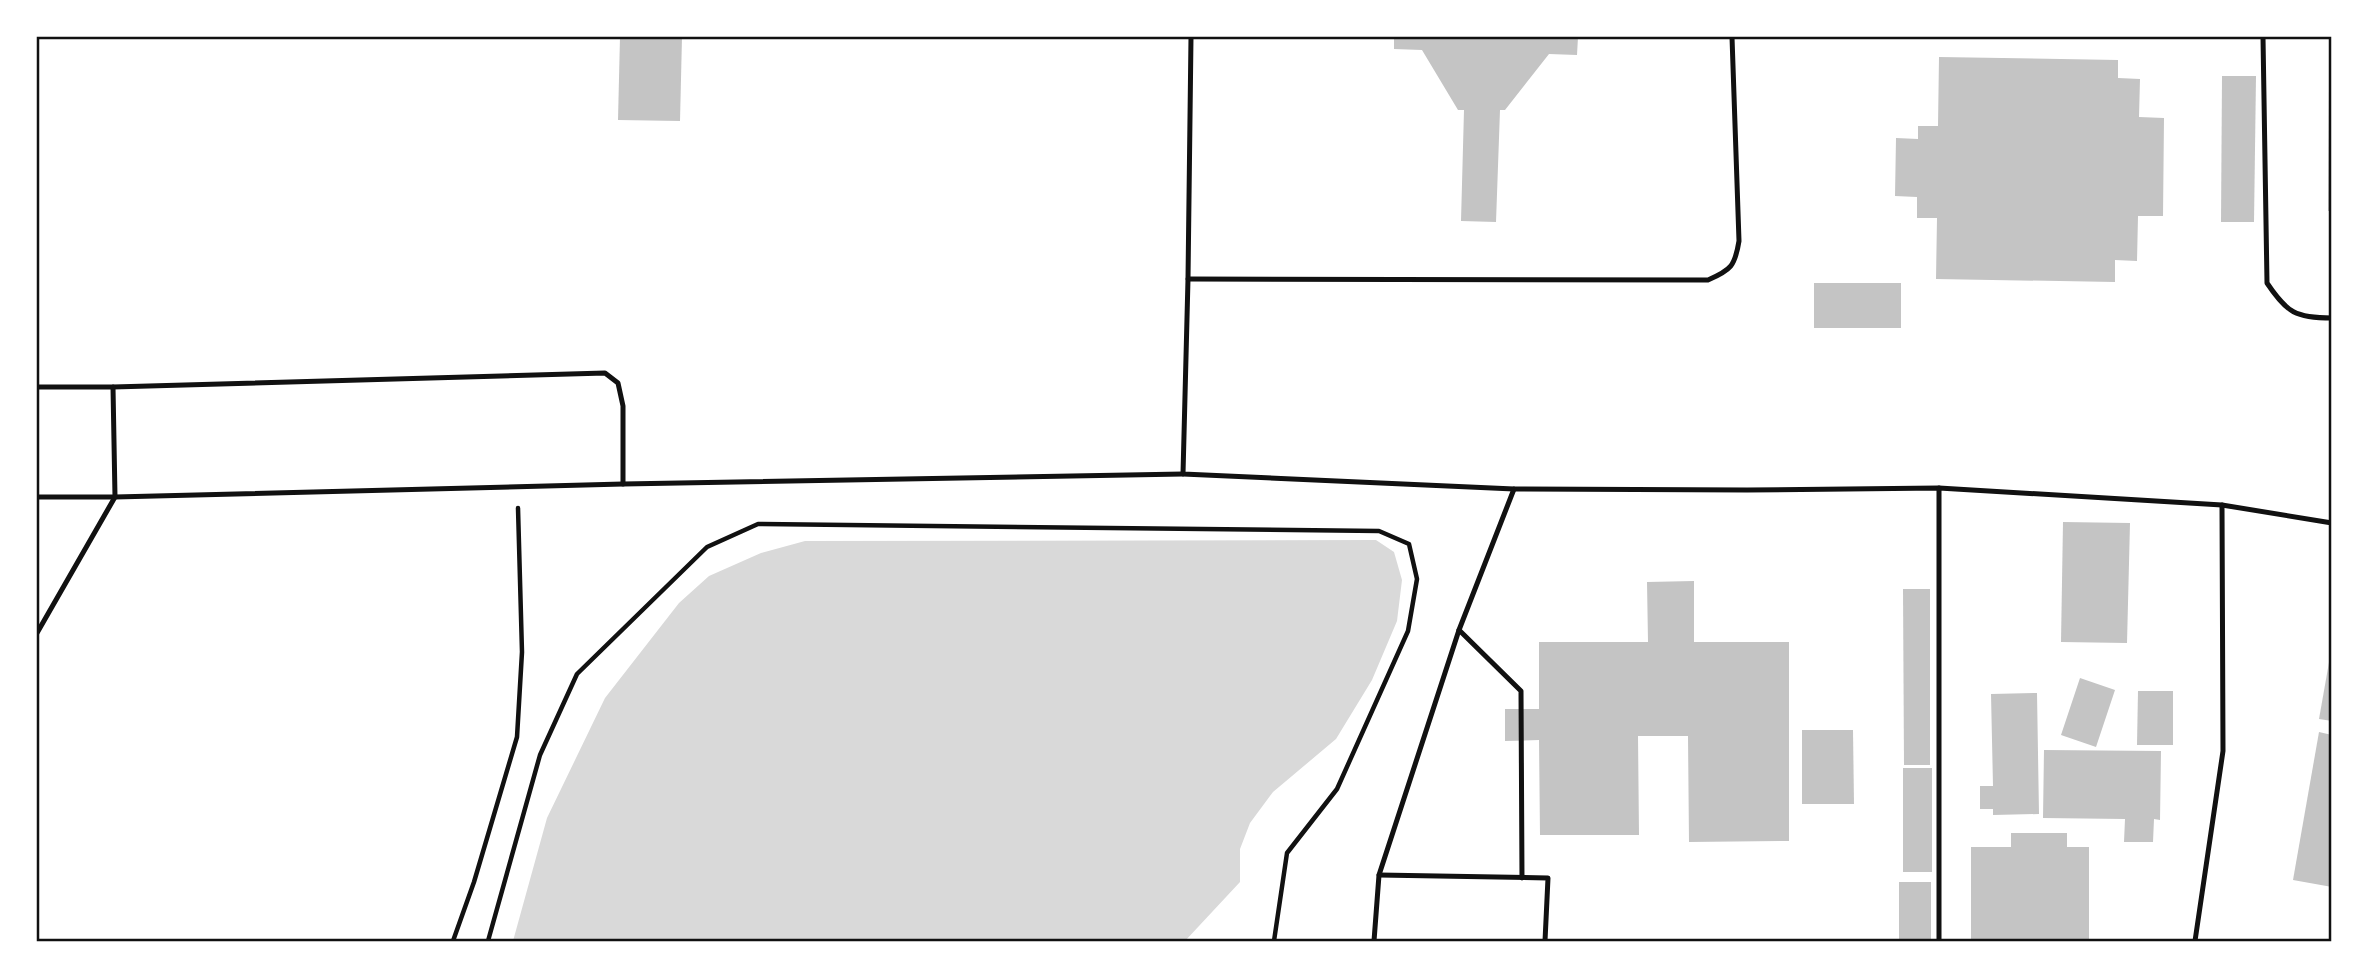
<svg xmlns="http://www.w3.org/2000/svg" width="2369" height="978" font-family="Quicksand,sans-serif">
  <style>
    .water { fill: #d9d9d9 }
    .building { fill: #c4c4c4 }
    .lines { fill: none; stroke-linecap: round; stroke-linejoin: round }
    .path { stroke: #111; stroke-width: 4.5 }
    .service { stroke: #111; stroke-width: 5 }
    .neatline { fill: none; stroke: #111; stroke-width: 2.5 }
  </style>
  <rect width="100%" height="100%" fill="#fff"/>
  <!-- water -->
  <polygon class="water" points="1376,540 1394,552 1402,580 1397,621 1372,680 1336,739 1273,792 1250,823 1240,849 1240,882 1185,941 513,941 547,818 605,698 679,603 709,576 761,553 805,541"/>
  <!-- building -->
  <g class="building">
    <polygon points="620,37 682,37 680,121 618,120"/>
    <polygon points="1394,37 1578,37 1577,55 1549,54 1505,110 1500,110 1496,222 1461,221 1464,110 1458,110 1422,50 1394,49"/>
    <polygon points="1939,57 2118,60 2118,78 2140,79 2139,117 2164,118 2163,216 2138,216 2137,261 2115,260 2115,282 1936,279 1937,218 1917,218 1917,197 1895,196 1896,138 1918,139 1918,126 1938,126"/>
    <polygon points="2222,76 2256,76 2254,222 2221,222"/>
    <polygon points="2329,89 2332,89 2332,211 2328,211"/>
    <rect x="1814" y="283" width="87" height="45"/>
    <polygon points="2063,522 2130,523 2127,643 2061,642"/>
    <polygon points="1694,581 1694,642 1789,642 1789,841 1689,842 1688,736 1638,736 1639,835 1540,835 1539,740 1505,741 1505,709 1539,709 1539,642 1648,642 1647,582"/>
    <polygon points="1903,589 1930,589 1930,765 1904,765"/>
    <polygon points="2331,651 2332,651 2332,721 2319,719"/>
    <polygon points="2080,678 2115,690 2096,747 2061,735"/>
    <polygon points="2138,691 2173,691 2173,745 2137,745"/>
    <polygon points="2037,693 2039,814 1993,815 1993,809 1980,809 1980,786 1993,786 1991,694"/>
    <polygon points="1802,730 1853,730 1854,804 1802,804"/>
    <polygon points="2319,732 2332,735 2332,887 2293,880"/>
    <polygon points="2044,750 2161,751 2160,820 2154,819 2153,842 2124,842 2125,819 2043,818"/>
    <rect x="1903" y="768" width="29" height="104"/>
    <polygon points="2011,833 2067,833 2067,847 2089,847 2089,941 1971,941 1971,847 2011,847"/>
    <rect x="1899" y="882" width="32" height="59"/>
  </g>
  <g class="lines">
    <!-- path -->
    <g class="path">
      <polyline points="453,941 474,882 517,737 522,652 518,508"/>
      <polyline points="488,941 540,755 577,674 707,547 758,524 1379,531 1409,544 1417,579 1408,631 1337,789 1287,853 1274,941"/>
    </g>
    <!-- service -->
    <g class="service">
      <polyline points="1191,37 1188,279 1183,474 1514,489 1747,490 1939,488 2222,505 2332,523"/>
      <path d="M2263 37 2267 283C2287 313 2296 318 2332 318"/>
      <path d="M1188 279 1708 280C1731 270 1735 266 1739 241L1732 37"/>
      <polyline points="37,387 113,387 605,373 618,383 623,406 623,484"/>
      <polyline points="37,497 115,497 623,484 1183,474"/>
      <polyline points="1459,630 1521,691 1522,878"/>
      <polyline points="37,633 115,497 113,387"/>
      <polyline points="1379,875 1548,878 1545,941"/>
      <polyline points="1374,941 1379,875 1459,630 1514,489"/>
      <polyline points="1939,941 1939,488"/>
      <polyline points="2195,941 2223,751 2222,505"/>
    </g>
  </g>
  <!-- border -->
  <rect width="2369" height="978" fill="none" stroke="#ffffff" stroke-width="77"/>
  <rect x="38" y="38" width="2292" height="902" class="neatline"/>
</svg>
